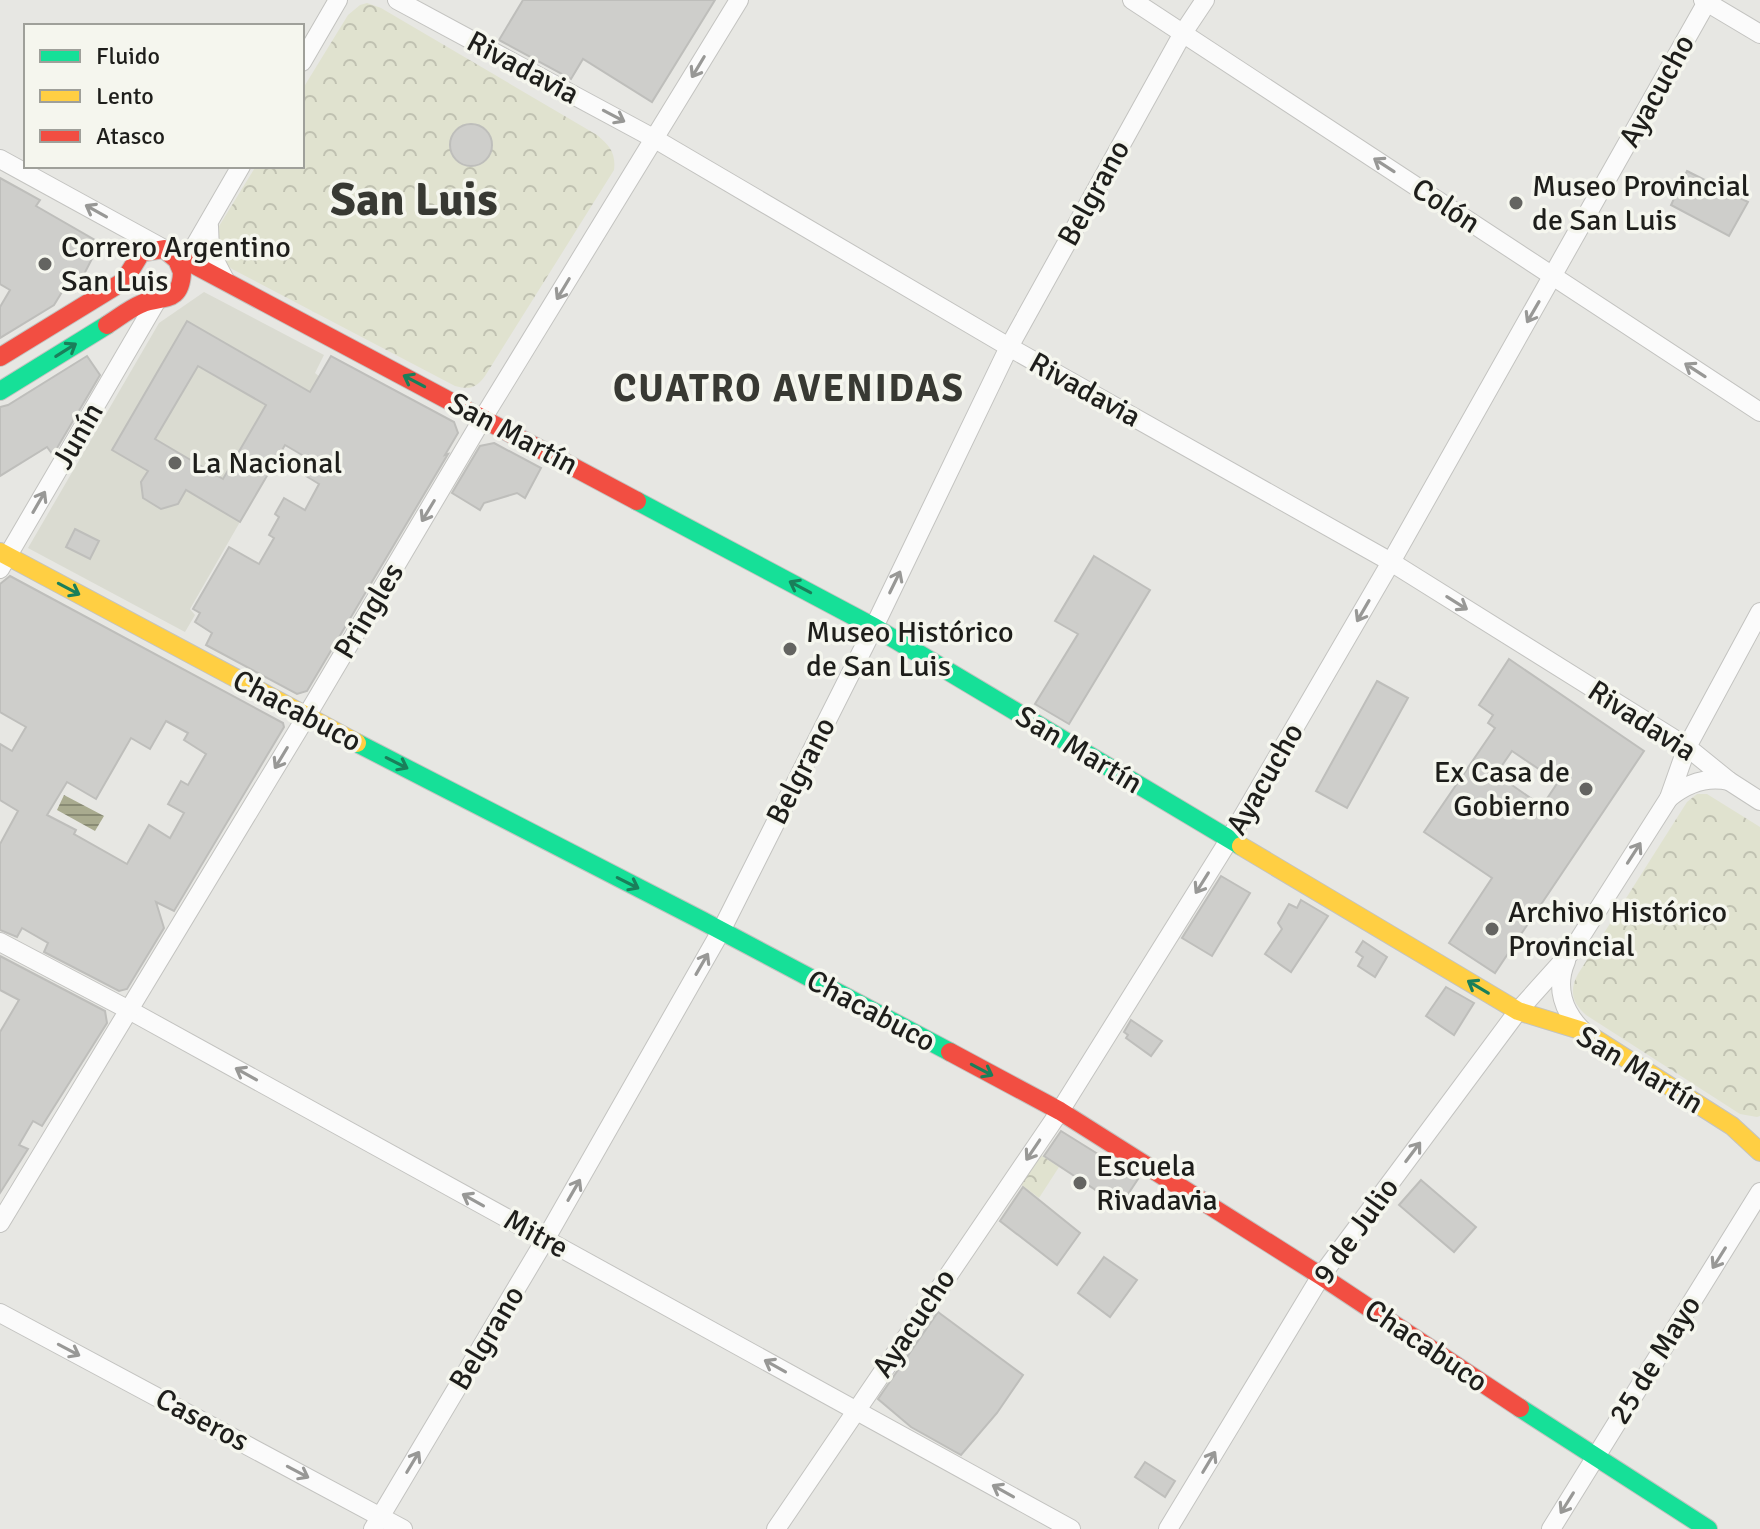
<svg xmlns="http://www.w3.org/2000/svg" width="1760" height="1529" font-family="Signika,sans-serif">
  <style>
    .built { fill: #dadbd1 }
    .forest { fill: url(#forest-crowns) }
    .water { fill: url(#water-rules) }
    .building { fill: #cececb; stroke: #bebebb; stroke-width: 2; fill-rule: evenodd }
    .lines { fill: none; stroke-linecap: round; stroke-linejoin: round }
    .street-casing { stroke: #c3c3c0; stroke-width: 20 }
    .fast-casing { stroke: #c3c3c0; stroke-width: 20 }
    .slow-casing { stroke: #c3c3c0; stroke-width: 20 }
    .jam-casing { stroke: #c3c3c0; stroke-width: 20 }
    .street { stroke: #fbfbfb; stroke-width: 18 }
    .fast { stroke: #16e098; stroke-width: 18 }
    .slow { stroke: #ffcf43; stroke-width: 18 }
    .jam { stroke: #f24e42; stroke-width: 18 }
    .oneway { stroke: #989896 }
    .oneway2 { stroke: #1a7f5a }
    .poi-dot { fill: #646461; stroke: #f5f6ee; stroke-width: 3 }
    .labels { text-anchor: middle; dominant-baseline: central; stroke-width: 7; stroke-linejoin: round; paint-order: stroke }
    .street-label { font-size: 30px; fill: #1e1e1b; stroke: #f5f6ee }
    .poi-label { font-size: 30px; fill: #1e1e1b; stroke: #f5f6ee; text-anchor: start }
    .district-label { font-size: 38px; font-weight: bold; letter-spacing: 2px; fill: #383933; stroke: #f5f6ee }
    .town-label { font-size: 46px; font-weight: bold; fill: #383933; stroke: #f5f6ee }
  </style>
  <defs>
    <pattern id="forest-crowns" width="20" height="18" patternUnits="userSpaceOnUse" patternTransform="scale(2)"><rect width="20" height="18" fill="#e0e2cf"/><path d="M2 6a3 3 0 1 1 6 0M12 15a3 3 0 1 1 6 0" fill="none" stroke="#c0c1b1"/></pattern>
    <pattern id="water-rules" width="6" height="5" patternUnits="userSpaceOnUse" patternTransform="scale(2)"><rect width="6" height="5" fill="#a9ab8f"/><path d="M0 2.5h6" fill="none" stroke="#898b74"/></pattern>
  </defs>
  <rect width="100%" height="100%" fill="#e7e7e3"/>
  <!-- built -->
  <polygon class="built" points="204,292 324,355 315,373 322,379 190,609 195,615 185,632 28,548 159,323"/>
  <!-- forest -->
  <g class="forest">
    <path d="M367 3 381 8 597 135C610 146 616 153 614 170L485 376C476 388 470 390 455 386L232 269 218 257 216 231 256 166H302V90L348 15 360 5Z"/>
    <path d="M1697 794H1707L1760 827V1116L1757 1117 1740 1114 1586 1015C1572 1003 1569 990 1578 974L1687 802Z"/>
    <polygon points="1041,1155 1059,1167 1039,1198 1019,1183"/>
  </g>
  <!-- water -->
  <polygon class="water" points="64,795 104,816 95,831 57,810"/>
  <!-- building -->
  <g class="building">
    <polygon points="523,0 715,0 652,102 583,59 571,79 499,40"/>
    <circle cx="471" cy="145" r="21"/>
    <polygon points="1687,171 1748,202 1729,236 1671,205"/>
    <polygon points="0,178 40,200 36,206 100,243 75,292 65,287 54,305 0,338 0,307 10,290 0,284"/>
    <path d="M187 321 310 392 331 356 454 422 458 433 445 455 448 454 307 691 297 694 206 645 212 633 195 622 200 613 193 609 229 547 259 564 274 538 269 535 279 517 275 514 284 498 305 510 319 484 306 476 314 462 285 445 240 522 186 490 178 504 161 509 143 498 141 482 148 471 112 450ZM198 366 266 405 223 479 155 439Z"/>
    <polygon points="87,356 100,375 53,455 47,447 0,476 0,407 8,405"/>
    <polygon points="494,443 541,468 525,498 517,493 484,503 480,510 452,493 480,446"/>
    <polygon points="75,529 99,541 90,559 66,547"/>
    <polygon points="1094,556 1150,590 1069,724 1035,704 1078,634 1055,621"/>
    <path d="M10 576 283 723 284 727 174 911 156 902 164 928 127 989 119 991 44 952 48 943 22 928 17 937 0 930V844L18 811 0 800V744L12 751 26 727 0 712V584ZM166 721 188 733 184 740 206 754 188 785 181 781 168 804 184 813 170 838 149 825 127 864 74 834 76 830 47 815 67 782 96 799 131 738 150 749Z"/>
    <path d="M1509 659 1644 751 1495 973 1449 943 1492 878 1424 832 1495 728 1488 723 1493 715 1479 705ZM1512 751 1558 782 1542 806 1496 774Z"/>
    <polygon points="1377,681 1408,698 1347,808 1316,791"/>
    <polygon points="1221,876 1250,893 1212,956 1182,938"/>
    <polygon points="1301,900 1328,916 1291,972 1265,954 1282,929 1278,923 1289,904 1297,908"/>
    <polygon points="1363,941 1387,957 1375,977 1358,966 1363,957 1356,952"/>
    <polygon points="0,956 105,1011 107,1023 42,1126 33,1121 19,1145 28,1149 0,1193 0,1032 19,1000 0,990"/>
    <polygon points="1446,987 1474,1003 1454,1035 1426,1016"/>
    <polygon points="1131,1020 1162,1041 1151,1056 1126,1038 1128,1035 1124,1032"/>
    <polygon points="1061,1131 1138,1179 1120,1206 1044,1156"/>
    <polygon points="1421,1180 1476,1227 1454,1252 1399,1205"/>
    <polygon points="1023,1187 1080,1233 1057,1265 1000,1221"/>
    <polygon points="1104,1257 1137,1280 1110,1317 1078,1293"/>
    <polygon points="938,1312 1023,1375 997,1413 961,1455 911,1427 878,1399"/>
    <polygon points="1145,1462 1175,1481 1165,1497 1135,1477"/>
  </g>
  <g class="lines">
    <!-- street casing -->
    <g class="street-casing">
      <g id="street">
        <polyline points="397,0 655,139 1009,347 1391,562 1687,747 1729,781 1760,801"/>
        <polyline points="1132,0 1760,412"/>
        <polyline points="1703,0 1760,34"/>
        <polyline points="302,62 338,0"/>
        <polyline points="0,159 164,249"/>
        <polyline points="209,226 210,251 225,280"/>
        <polyline points="182,268 241,166"/>
        <polyline points="0,569 156,302"/>
        <path d="M1669 798C1686 784 1707 776 1729 781"/>
        <polyline points="0,942 129,1010 1071,1529"/>
        <path d="M1566 961C1555 987 1563 1012 1583 1031"/>
        <polyline points="0,1223 306,717 483,418 739,0"/>
        <polyline points="0,1313 403,1529"/>
        <polyline points="373,1529 545,1240 721,931 874,627 1009,347 1183,33 1205,0"/>
        <polyline points="776,1529 1060,1111 1229,840 1391,562 1708,0"/>
        <polyline points="1168,1529 1321,1276 1518,1011 1571,952 1669,798 1687,747 1760,612"/>
        <polyline points="1551,1529 1760,1192"/>
      </g>
    </g>
    <!-- fast casing -->
    <g class="fast-casing">
      <g id="fast">
        <polyline points="0,391 107,325"/>
        <polyline points="637,501 874,627 1241,846"/>
        <polyline points="357,743 701,920 950,1052"/>
        <polyline points="1520,1408 1708,1529"/>
      </g>
    </g>
    <!-- slow casing -->
    <g class="slow-casing">
      <g id="slow">
        <polyline points="0,552 357,743"/>
        <polyline points="1241,846 1518,1011 1583,1031 1732,1126 1760,1152"/>
      </g>
    </g>
    <!-- jam casing -->
    <g class="jam-casing">
      <g id="jam">
        <polyline points="172,253 637,501"/>
        <path d="M0 357 124 281 141 253 164 249 177 260 182 272C181 305 161 295 141 304 129 309 118 318 107 325"/>
        <polyline points="950,1052 1060,1111 1321,1276 1520,1408"/>
      </g>
    </g>
    <!-- street -->
    <use href="#street" class="street"/>
    <!-- fast -->
    <use href="#fast" class="fast"/>
    <!-- slow -->
    <use href="#slow" class="slow"/>
    <!-- jam -->
    <use href="#jam" class="jam"/>
  </g>
  <!-- one-way arrows -->
  <defs><path id="oneway-shaft" d="M-6 0H5M1.5-3L5.5 0L1.5 3" fill="none" stroke-width="1.6" stroke-linecap="round" stroke-linejoin="round" transform="scale(2)"/></defs>
  <g class="oneway">
    <use href="#oneway-shaft" transform="translate(698 67) rotate(121)"/>
    <use href="#oneway-shaft" transform="translate(614 116) rotate(28)"/>
    <use href="#oneway-shaft" transform="translate(1384 165) rotate(-147)"/>
    <use href="#oneway-shaft" transform="translate(96 211) rotate(-151)"/>
    <use href="#oneway-shaft" transform="translate(563 289) rotate(121)"/>
    <use href="#oneway-shaft" transform="translate(1533 312) rotate(120)"/>
    <use href="#oneway-shaft" transform="translate(1695 370) rotate(-147)"/>
    <use href="#oneway-shaft" transform="translate(39 502) rotate(-60)"/>
    <use href="#oneway-shaft" transform="translate(428 511) rotate(121)"/>
    <use href="#oneway-shaft" transform="translate(895 582) rotate(-64)"/>
    <use href="#oneway-shaft" transform="translate(1457 603) rotate(32)"/>
    <use href="#oneway-shaft" transform="translate(1363 611) rotate(120)"/>
    <use href="#oneway-shaft" transform="translate(281 758) rotate(121)"/>
    <use href="#oneway-shaft" transform="translate(1634 853) rotate(-57)"/>
    <use href="#oneway-shaft" transform="translate(1202 883) rotate(122)"/>
    <use href="#oneway-shaft" transform="translate(702 964) rotate(-60)"/>
    <use href="#oneway-shaft" transform="translate(246 1074) rotate(-151)"/>
    <use href="#oneway-shaft" transform="translate(1033 1150) rotate(124)"/>
    <use href="#oneway-shaft" transform="translate(1413 1152) rotate(-53)"/>
    <use href="#oneway-shaft" transform="translate(574 1190) rotate(-60)"/>
    <use href="#oneway-shaft" transform="translate(473 1200) rotate(-151)"/>
    <use href="#oneway-shaft" transform="translate(1719 1258) rotate(122)"/>
    <use href="#oneway-shaft" transform="translate(69 1350) rotate(28)"/>
    <use href="#oneway-shaft" transform="translate(775 1366) rotate(-151)"/>
    <use href="#oneway-shaft" transform="translate(413 1462) rotate(-59)"/>
    <use href="#oneway-shaft" transform="translate(1209 1462) rotate(-59)"/>
    <use href="#oneway-shaft" transform="translate(298 1472) rotate(28)"/>
    <use href="#oneway-shaft" transform="translate(1003 1491) rotate(-151)"/>
    <use href="#oneway-shaft" transform="translate(1567 1503) rotate(122)"/>
  </g>
  <g class="oneway2">
    <use href="#oneway-shaft" transform="translate(66 350) rotate(-32)"/>
    <use href="#oneway-shaft" transform="translate(414 381) rotate(-152)"/>
    <use href="#oneway-shaft" transform="translate(800 587) rotate(-152)"/>
    <use href="#oneway-shaft" transform="translate(69 589) rotate(28)"/>
    <use href="#oneway-shaft" transform="translate(397 763) rotate(27)"/>
    <use href="#oneway-shaft" transform="translate(628 883) rotate(27)"/>
    <use href="#oneway-shaft" transform="translate(1478 987) rotate(-149)"/>
    <use href="#oneway-shaft" transform="translate(982 1070) rotate(28)"/>
  </g>
  <!-- markers -->
  <g class="poi-dot">
    <circle cx="1516" cy="203" r="8"/>
    <circle cx="45" cy="264" r="8"/>
    <circle cx="175" cy="463" r="8"/>
    <circle cx="790" cy="649" r="8"/>
    <circle cx="1586" cy="789" r="8"/>
    <circle cx="1492" cy="929" r="8"/>
    <circle cx="1080" cy="1183" r="8"/>
  </g>
  <g class="labels">
    <!-- street labels -->
    <g class="street-label">
      <text transform="translate(523 68) rotate(28)">Rivadavia</text>
      <text transform="translate(1657 91) rotate(-61)">Ayacucho</text>
      <text transform="translate(1094 193) rotate(-61)">Belgrano</text>
      <text transform="translate(1446 206) rotate(33)">Colón</text>
      <text transform="translate(1085 390) rotate(29)">Rivadavia</text>
      <text transform="translate(513 434) rotate(28)">San Martín</text>
      <text transform="translate(78 436) rotate(-60)">Junín</text>
      <text transform="translate(369 611) rotate(-59)">Pringles</text>
      <text transform="translate(297 711) rotate(28)">Chacabuco</text>
      <text transform="translate(1642 721) rotate(33)">Rivadavia</text>
      <text transform="translate(1079 750) rotate(31)">San Martín</text>
      <text transform="translate(801 771) rotate(-63)">Belgrano</text>
      <text transform="translate(1265 779) rotate(-60)">Ayacucho</text>
      <text transform="translate(871 1011) rotate(28)">Chacabuco</text>
      <text transform="translate(1640 1070) rotate(31)">San Martín</text>
      <text transform="translate(1356 1231) rotate(-54)">9 de Julio</text>
      <text transform="translate(536 1234) rotate(29)">Mitre</text>
      <text transform="translate(914 1323) rotate(-56)">Ayacucho</text>
      <text transform="translate(487 1338) rotate(-59)">Belgrano</text>
      <text transform="translate(1426 1346) rotate(34)">Chacabuco</text>
      <text transform="translate(1655 1360) rotate(-58)">25 de Mayo</text>
      <text transform="translate(202 1420) rotate(28)">Caseros</text>
    </g>
    <!-- poi labels -->
    <g class="poi-label">
      <text x="1532" y="186">Museo Provincial<tspan x="1532" dy="34">de San Luis</tspan></text>
      <text x="61" y="247">Correro Argentino<tspan x="61" dy="34">San Luis</tspan></text>
      <text x="191" y="463">La Nacional</text>
      <text x="806" y="632">Museo Histórico<tspan x="806" dy="34">de San Luis</tspan></text>
      <text x="1570" y="772" text-anchor="end">Ex Casa de<tspan x="1570" dy="34">Gobierno</tspan></text>
      <text x="1508" y="912">Archivo Histórico<tspan x="1508" dy="34">Provincial</tspan></text>
      <text x="1096" y="1166">Escuela<tspan x="1096" dy="34">Rivadavia</tspan></text>
    </g>
    <!-- district labels -->
    <g class="district-label">
      <text x="789" y="388">CUATRO AVENIDAS</text>
    </g>
    <!-- town labels -->
    <g class="town-label">
      <text x="414" y="200">San Luis</text>
    </g>
  </g>
  <!-- legend -->
  <rect x="24" y="24" width="280" height="144" fill="#f5f6ee" stroke="#9fa09a" stroke-width="2"/>
  <rect x="40" y="50" width="40" height="12" fill="#16e098" stroke="#9fa09a" stroke-width="2"/>
  <text x="96" y="64" font-size="24" fill="#1e1e1b">Fluido</text>
  <rect x="40" y="90" width="40" height="12" fill="#ffcf43" stroke="#9fa09a" stroke-width="2"/>
  <text x="96" y="104" font-size="24" fill="#1e1e1b">Lento</text>
  <rect x="40" y="130" width="40" height="12" fill="#f24e42" stroke="#9fa09a" stroke-width="2"/>
  <text x="96" y="144" font-size="24" fill="#1e1e1b">Atasco</text>
</svg>
